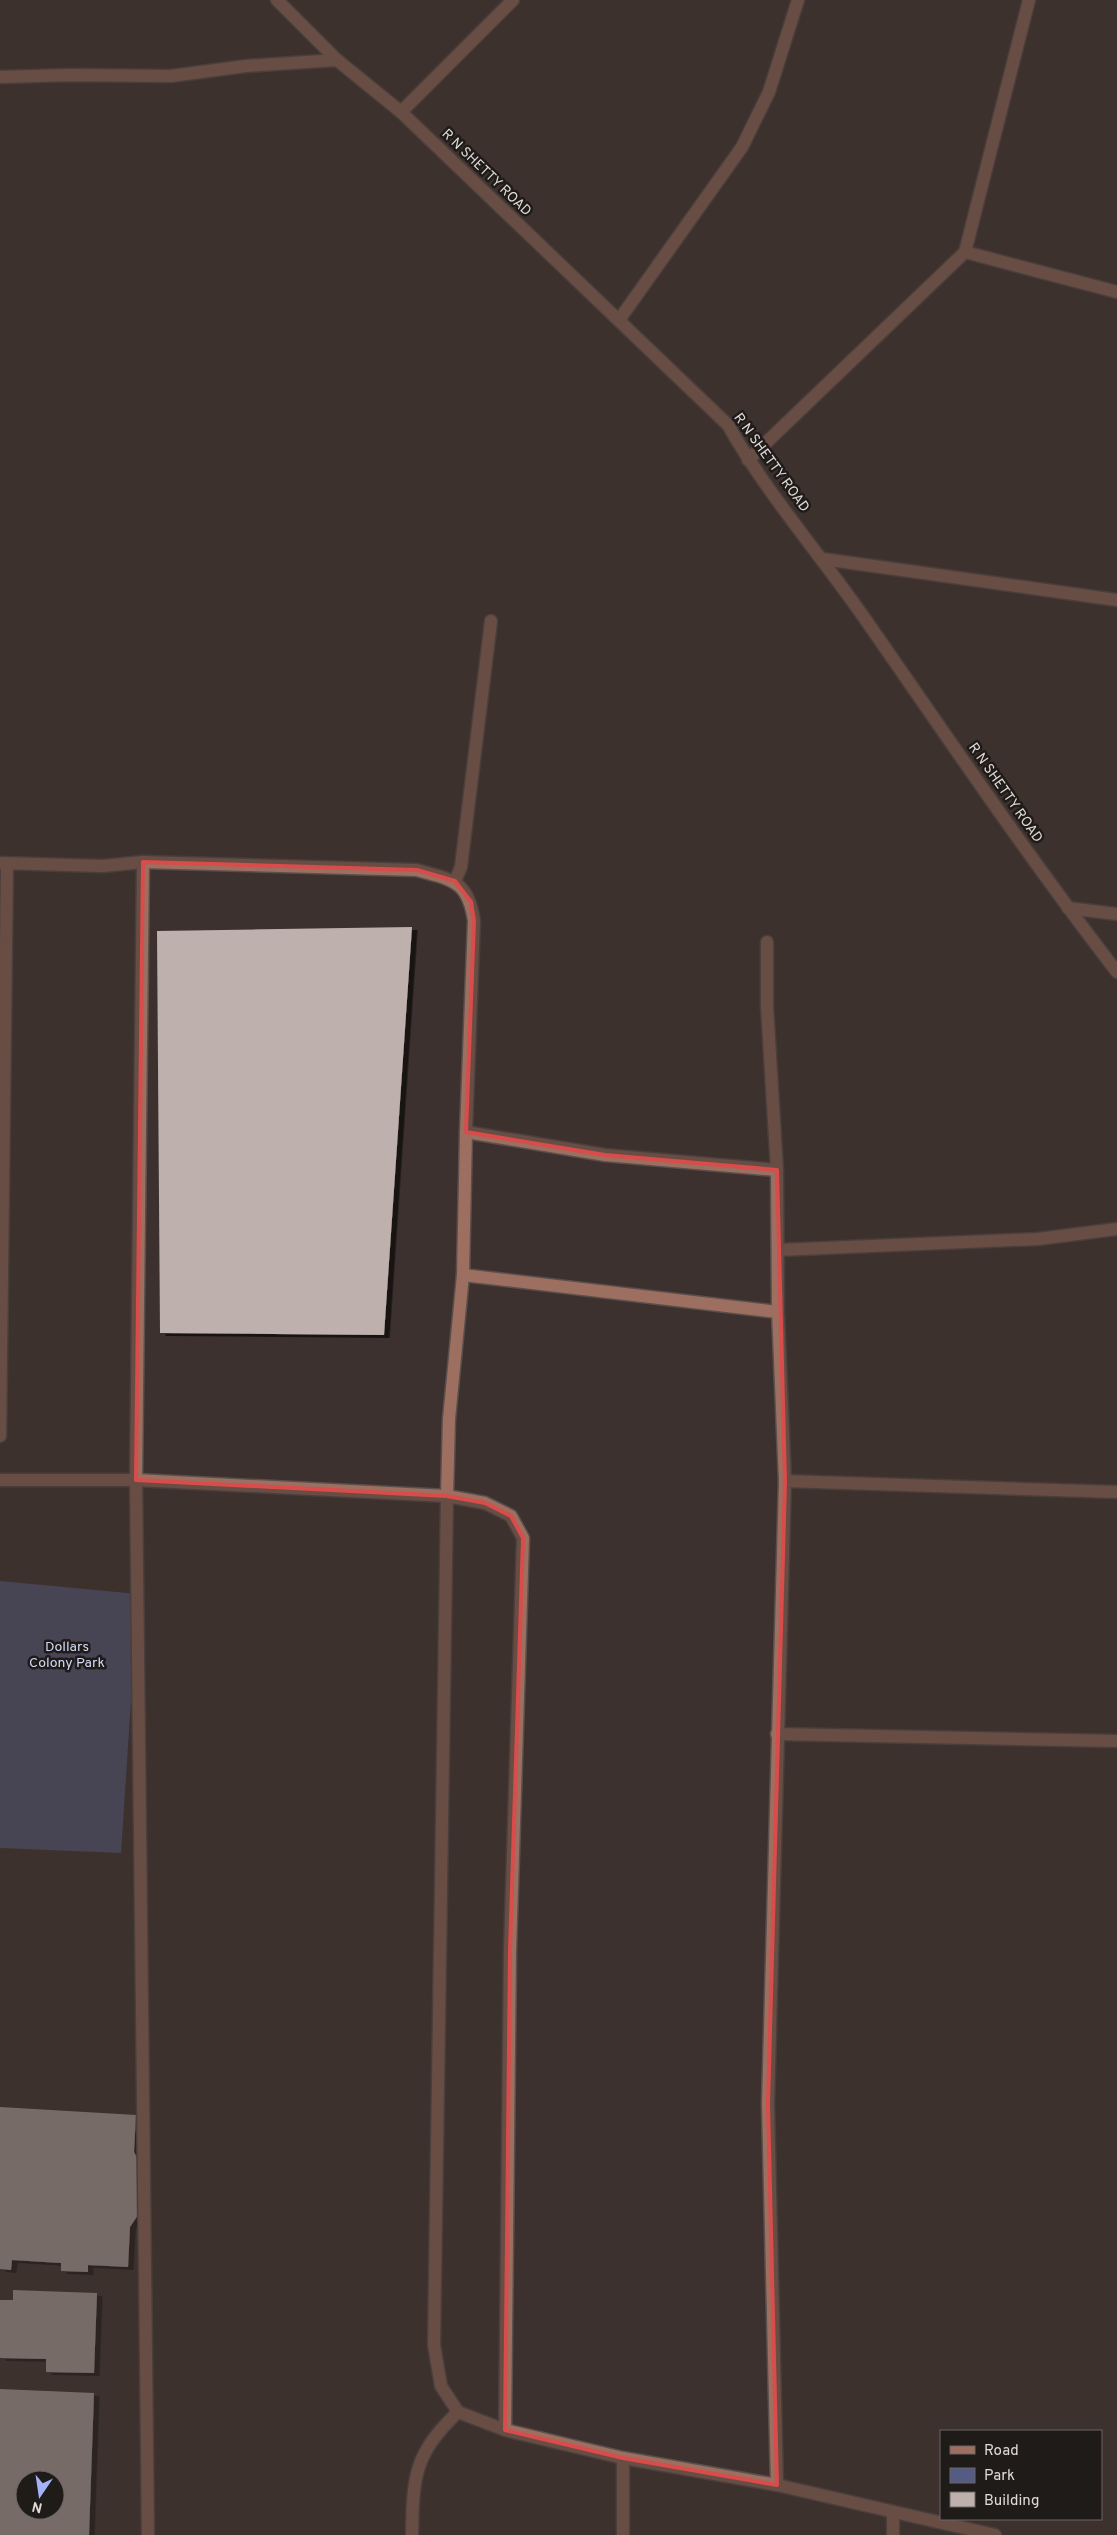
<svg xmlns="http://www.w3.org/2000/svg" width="1117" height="2535" font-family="Overpass,sans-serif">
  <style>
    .green { fill: #545b84 }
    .building { fill: #beb1ad; fill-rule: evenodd; filter: url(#shadow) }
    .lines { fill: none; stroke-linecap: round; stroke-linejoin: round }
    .minor-casing { stroke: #5a4f4c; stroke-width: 15 }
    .minor { stroke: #9d6f60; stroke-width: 12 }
    .marked { fill: none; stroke: #d84c4b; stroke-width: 4; stroke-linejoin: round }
    .labels { text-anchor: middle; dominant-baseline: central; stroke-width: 5; stroke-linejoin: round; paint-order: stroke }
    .street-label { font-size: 14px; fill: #e0dad7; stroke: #1f1b19 }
    .park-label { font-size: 14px; fill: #d3dafa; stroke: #1f1b19 }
  </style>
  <defs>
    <filter id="shadow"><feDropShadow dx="5.5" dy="3" stdDeviation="0" flood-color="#0009"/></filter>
  </defs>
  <rect width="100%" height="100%" fill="#3c312e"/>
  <!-- green -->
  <polygon class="green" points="0,1581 138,1594 121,1853 0,1848"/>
  <!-- building -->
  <g class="building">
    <polygon points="412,927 384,1335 160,1333 157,931"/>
    <polygon points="0,2107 136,2115 134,2152 140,2163 140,2212 130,2227 128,2267 88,2265 88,2272 61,2271 61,2263 12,2260 11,2270 0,2269"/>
    <polygon points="13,2290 97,2293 94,2373 46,2372 46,2359 0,2358 0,2300 13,2300"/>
    <path d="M0 2389 94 2393 89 2535H0ZM25 2480H55V2510H25Z"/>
  </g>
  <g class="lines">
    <!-- minor casing -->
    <g class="minor-casing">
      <g id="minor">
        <path d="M277 0 337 60 401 112 728 425C766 492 818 552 863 616 946 735 1028 857 1117 972"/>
        <polyline points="0,77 70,75 171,76 246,66 337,60"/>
        <polyline points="401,112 513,0"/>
        <polyline points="965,252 1029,0"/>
        <polyline points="619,320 742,147 769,92 798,0"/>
        <polyline points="748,460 965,252 1117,292"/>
        <polyline points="823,559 1117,600"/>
        <polyline points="143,862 136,1480 148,2535"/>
        <path d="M0 863 103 866 143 862 417 870C452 880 468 880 474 921L466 1132 463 1275 449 1419 447 1496 434 2345 441 2386 458 2412 505 2430 623 2458 777 2485 995 2535"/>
        <polyline points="455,881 461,867 491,621"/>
        <polyline points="1068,908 1117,914"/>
        <polyline points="767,942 767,1006 777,1170 778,1312 785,1481 768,2104 777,2485"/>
        <polyline points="466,1132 605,1155 777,1170"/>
        <polyline points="778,1250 1038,1239 1117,1229"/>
        <polyline points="463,1275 778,1312"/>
        <polyline points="0,1436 7,864"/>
        <polyline points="0,1480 136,1480 447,1496 485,1503 511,1516 523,1538 510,1950 505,2430"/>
        <polyline points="785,1481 1117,1492"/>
        <polyline points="777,1734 1117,1741"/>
        <path d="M412 2535C413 2476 414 2454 458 2412"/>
        <polyline points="623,2535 623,2458"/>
        <polyline points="893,2535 893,2513"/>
      </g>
    </g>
    <!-- minor -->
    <use href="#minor" class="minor"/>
  </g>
  <!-- marked area -->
  <path d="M0 0H1117V2535H0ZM143 862 417 870 455 881 471 902 474 921 466 1132 605 1155 777 1170 785 1481 768 2104 777 2485 623 2458 505 2430 510 1950 523 1538 511 1516 485 1503 447 1496 136 1480Z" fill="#3c312e" fill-opacity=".55" fill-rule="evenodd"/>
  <path class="marked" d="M143 862 417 870 455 881 471 902 474 921 466 1132 605 1155 777 1170 785 1481 768 2104 777 2485 623 2458 505 2430 510 1950 523 1538 511 1516 485 1503 447 1496 136 1480Z"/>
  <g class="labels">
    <!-- street labels -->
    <g class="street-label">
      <text transform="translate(486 173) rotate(44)">R N SHETTY ROAD</text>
      <text transform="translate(771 463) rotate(54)">R N SHETTY ROAD</text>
      <text transform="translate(1005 793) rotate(55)">R N SHETTY ROAD</text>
    </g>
    <!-- park labels -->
    <g class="park-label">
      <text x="67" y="1647">Dollars<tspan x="67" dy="16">Colony Park</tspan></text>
    </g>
  </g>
  <!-- legend -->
  <rect x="940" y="2430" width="162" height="90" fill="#1f1b19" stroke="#6c6765"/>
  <rect x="950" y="2446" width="25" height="8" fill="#9d6f60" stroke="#6c6765"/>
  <text x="984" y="2455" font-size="15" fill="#e0dad7">Road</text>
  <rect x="950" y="2468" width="25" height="15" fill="#545b84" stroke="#6c6765"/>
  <text x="984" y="2480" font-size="15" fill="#e0dad7">Park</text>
  <rect x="950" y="2492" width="25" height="15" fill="#beb1ad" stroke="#6c6765"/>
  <text x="984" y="2505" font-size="15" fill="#e0dad7">Building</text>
  <!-- north arrow -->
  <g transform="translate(40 2495) rotate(193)"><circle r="24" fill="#1f1b19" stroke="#6c6765"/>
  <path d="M0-4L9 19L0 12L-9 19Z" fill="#a4b2fc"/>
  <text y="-8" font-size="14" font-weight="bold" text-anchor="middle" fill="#e0dad7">N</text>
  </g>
</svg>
